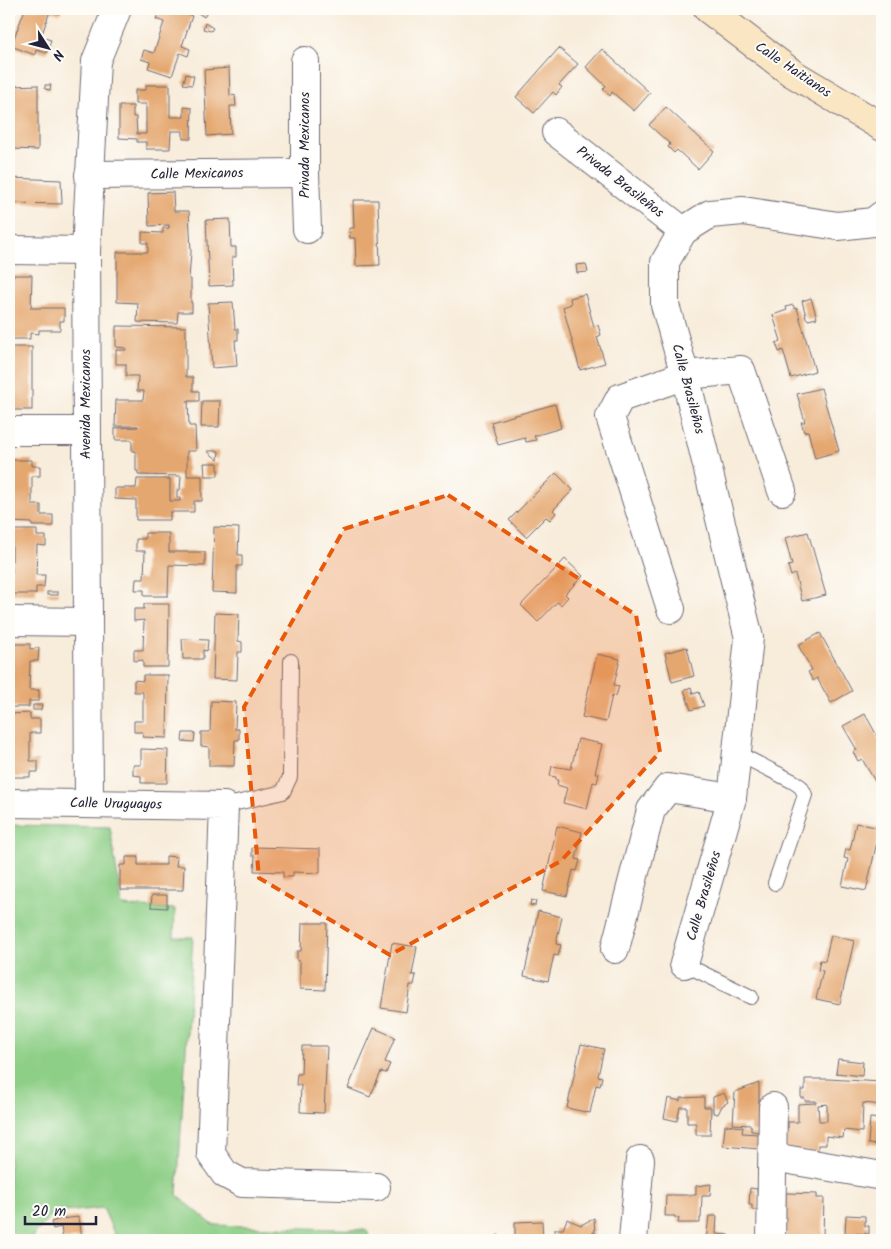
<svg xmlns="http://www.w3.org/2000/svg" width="891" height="1249" font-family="Kalam,sans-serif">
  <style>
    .green { fill: #8ecf87; stroke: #587861 }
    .building { fill: #e5a76f; fill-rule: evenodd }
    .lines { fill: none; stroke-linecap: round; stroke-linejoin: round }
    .lane-casing { stroke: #6d6973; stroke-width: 16 }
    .street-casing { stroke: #6d6973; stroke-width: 30 }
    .secondary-casing { stroke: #6d6973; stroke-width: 30 }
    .lane { stroke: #fff; stroke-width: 14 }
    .street { stroke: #fff; stroke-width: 28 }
    .secondary { stroke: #fbe6c4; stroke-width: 28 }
    .marked { fill: #e8590c; fill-opacity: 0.2; stroke: #e8590c; stroke-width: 4; stroke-dasharray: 10 6; stroke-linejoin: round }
    .labels { text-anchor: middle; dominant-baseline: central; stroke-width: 4; stroke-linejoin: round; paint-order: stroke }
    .street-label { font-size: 14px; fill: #22223b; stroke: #fdfcf7 }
  </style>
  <rect width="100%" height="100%" fill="#fdfcf7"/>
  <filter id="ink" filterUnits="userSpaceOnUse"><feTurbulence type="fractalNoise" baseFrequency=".02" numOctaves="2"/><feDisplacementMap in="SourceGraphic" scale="10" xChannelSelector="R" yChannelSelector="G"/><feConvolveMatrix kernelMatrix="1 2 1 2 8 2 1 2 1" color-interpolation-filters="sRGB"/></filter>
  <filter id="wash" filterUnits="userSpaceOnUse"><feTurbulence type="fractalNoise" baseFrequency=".0096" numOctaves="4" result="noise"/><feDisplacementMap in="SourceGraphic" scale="20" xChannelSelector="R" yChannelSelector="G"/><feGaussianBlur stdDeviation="1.12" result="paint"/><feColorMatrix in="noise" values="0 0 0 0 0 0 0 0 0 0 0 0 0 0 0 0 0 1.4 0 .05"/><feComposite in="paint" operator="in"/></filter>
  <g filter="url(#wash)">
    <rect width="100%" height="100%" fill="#f8ecda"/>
    <!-- green -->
    <polygon class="green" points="9,825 110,827 122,906 175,909 174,937 193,937 177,1195 213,1225 367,1230 370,1240 117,1240 103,1208 54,1213 33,1236 33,1240 9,1240"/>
    <g id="blocks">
      <!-- building -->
      <g class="building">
        <polygon points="25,9 61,9 60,14 50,11 41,37 51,40 47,53 36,50 35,55 11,46"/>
        <polygon points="168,9 180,9 179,11 192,16 182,46 190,49 188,56 180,53 172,76 148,68 150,62 141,59 144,50 154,53 164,22 156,19 159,10 167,13"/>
        <polygon points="192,9 210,9 204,17"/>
        <polygon points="9,14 15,16 10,31 9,30"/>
        <polygon points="205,23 213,28 211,31 203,29"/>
        <polygon points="559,48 578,64 559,85 562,87 556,95 553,92 534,113 516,97"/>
        <polygon points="602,49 650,93 634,111 612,92 610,96 603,89 606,86 586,67"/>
        <polygon points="229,68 230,96 235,95 236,106 230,106 231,134 207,136 204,70"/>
        <polygon points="186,74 194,76 192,85 183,84"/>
        <polygon points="38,85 38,150 12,149 13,86"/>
        <polygon points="45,85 51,85 50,90 45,89"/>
        <polygon points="146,85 170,85 170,117 184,117 184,107 192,108 191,139 183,139 183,131 171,131 170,149 146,149 146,142 137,142 137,139 119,138 119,106 133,106 133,117 136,117 137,134 146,134 146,104 135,104 135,90 146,90"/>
        <polygon points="666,107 714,151 698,169 677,150 674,153 668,147 670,144 649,125"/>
        <polygon points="9,178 61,180 62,204 9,203"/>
        <polygon points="173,192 174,211 189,211 191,252 189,279 191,279 191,303 192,303 192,312 178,312 177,323 137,322 138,303 117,302 117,252 148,252 148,243 142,243 142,232 163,233 163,228 169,228 169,225 149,226 148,193"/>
        <polygon points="353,200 378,200 380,265 356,266 355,238 350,238 349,228 354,228"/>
        <polygon points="230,219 231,247 236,247 236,257 232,257 233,285 209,286 206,220"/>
        <polygon points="586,264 588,272 577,273 576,265"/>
        <polygon points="9,275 32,275 31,308 64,308 64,321 60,321 60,330 39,330 39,334 30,333 30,339 9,339"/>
        <polygon points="585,294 594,327 598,325 601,335 597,337 605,363 580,370 563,307 571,304 570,298"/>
        <polygon points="811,298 817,318 808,320 805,316 806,316 802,301"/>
        <polygon points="233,302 235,329 238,329 238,340 235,340 237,366 212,368 208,303"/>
        <polygon points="793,305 795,309 797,308 815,371 791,378 783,350 779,352 776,343 781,341 773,315 787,310 786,307"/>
        <polygon points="116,326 186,327 186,377 193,377 193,391 199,391 199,401 188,401 189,426 195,426 196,451 187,451 187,476 202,476 202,501 194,501 194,512 170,512 170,520 136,520 136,500 115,499 115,488 136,488 137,479 170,479 170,501 180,501 180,498 177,498 177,490 180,490 181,476 138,475 138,471 136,471 136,451 132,451 132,440 115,440 115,428 138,427 138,426 115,426 116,400 143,400 144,391 137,391 138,376 126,376 126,364 116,364 116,350 126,350 126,348 116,347"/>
        <rect x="9" y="347" width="23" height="63"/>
        <polygon points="821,388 839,451 815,458 808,431 804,432 801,422 805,422 797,394"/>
        <polygon points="202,401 220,401 219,427 201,427"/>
        <polygon points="555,404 561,428 534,436 536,440 526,442 525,438 498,445 491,422"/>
        <polygon points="207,451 219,451 218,460"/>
        <polygon points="9,460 32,460 32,466 40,466 40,476 32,476 32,505 41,505 41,515 53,515 53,526 32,526 32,523 9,522"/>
        <polygon points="204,463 218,463 218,476 205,476"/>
        <polygon points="556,473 573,490 553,510 556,513 550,520 546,517 526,537 509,520"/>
        <polygon points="214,527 239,528 238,555 242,555 242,566 237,566 237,593 212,592"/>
        <polygon points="12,530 37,530 37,536 46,536 46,546 37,545 36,575 45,575 44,587 36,587 36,594 11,594 12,568 9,568 9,561 12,561"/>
        <polygon points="808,532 826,595 802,601 795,574 791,576 788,566 792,565 785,538"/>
        <polygon points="145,533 169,533 169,552 205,552 205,566 169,565 168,596 144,596 144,590 135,590 136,579 144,579 145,551 136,551 136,539 145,539"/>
        <polygon points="565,559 583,576 565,594 568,597 561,605 557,602 538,622 521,605"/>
        <rect x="47" y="592" width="11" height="3"/>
        <polygon points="144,604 169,604 168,667 143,667 143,660 134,661 134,650 143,650 144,620 134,621 134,609 144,609"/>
        <polygon points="215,613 239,614 238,641 242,642 242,652 238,652 237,680 213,679"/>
        <polygon points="820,633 852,691 831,703 817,678 813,681 808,672 812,670 798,645"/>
        <polygon points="182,639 208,640 207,651 203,650 203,659 183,659"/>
        <polygon points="9,644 30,644 30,649 39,648 38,661 30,661 29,690 39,690 39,701 29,701 29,707 9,707"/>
        <polygon points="687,647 694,676 672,682 665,653"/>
        <polygon points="597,654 620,659 614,685 619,686 616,696 612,695 606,722 582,717"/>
        <polygon points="143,675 168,675 167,738 142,737 143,732 134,732 134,721 143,721 143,692 134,692 134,680 143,681"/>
        <polygon points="691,687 693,694 699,692 704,706 691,710 684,690"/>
        <polygon points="211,701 236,702 235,729 239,729 239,740 235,740 234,766 209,766 209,747 201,746 201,732 210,732"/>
        <polygon points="33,705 42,705 41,710 33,710"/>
        <polygon points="30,713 30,719 40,719 40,733 30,733 30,761 38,761 38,772 30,772 30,777 9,777 9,714"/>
        <polygon points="865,714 882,745 882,779 876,783 862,759 858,761 853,752 857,750 843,726"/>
        <polygon points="183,733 195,733 194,742 182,741"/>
        <polygon points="578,739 602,744 595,773 599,773 597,783 593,782 587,809 563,803 567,788 557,785 558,780 556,780 556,777 550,776 552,766 571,769"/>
        <polygon points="141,749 168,750 167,783 141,783 141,776 133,775 133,765 141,765"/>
        <polygon points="856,823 880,828 866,891 842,886 848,859 844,858 846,849 850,850"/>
        <polygon points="557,826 582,832 576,859 580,860 577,871 573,870 567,896 543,891"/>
        <polygon points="255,847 320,849 320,873 293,872 293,877 283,877 283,872 254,871 255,856 252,856 252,848"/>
        <polygon points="166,856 177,857 176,866 184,866 183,890 120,890 120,865 126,865 126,857 138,857 138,865 166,865"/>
        <polygon points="152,895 167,895 167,908 151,907"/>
        <polygon points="531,900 536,901 535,906 530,905"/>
        <polygon points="538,911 562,917 556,944 561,945 558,956 554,955 548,981 524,976"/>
        <polygon points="302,923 327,923 325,990 300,989 300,961 297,961 297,951 301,951"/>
        <polygon points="831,935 854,941 840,1004 816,999 823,971 818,970 820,960 825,961"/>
        <polygon points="392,943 417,947 412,975 416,975 414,985 410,985 406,1012 381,1008"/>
        <polygon points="374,1028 395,1037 385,1062 390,1064 386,1073 381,1072 370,1097 348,1088"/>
        <polygon points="581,1044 604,1049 598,1076 602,1077 600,1086 596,1085 590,1113 567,1108"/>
        <polygon points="302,1046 327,1046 324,1113 300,1112 301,1085 296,1085 297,1074 301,1074"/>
        <polygon points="838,1059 863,1062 862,1076 836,1073"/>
        <path d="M805 1079H828L882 1082V1105L863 1103 862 1132 844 1130 843 1138 826 1136V1145H818V1152L785 1150V1128H788V1122H798V1104L816 1103V1101H805V1098H801V1090H805ZM827 1104V1121H819L818 1105Z"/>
        <polygon points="759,1083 759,1132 751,1131 751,1125 733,1124 735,1092"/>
        <polygon points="724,1093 728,1102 722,1106 718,1114 713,1113 713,1097"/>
        <polygon points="704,1097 704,1107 711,1107 710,1135 696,1135 696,1123 687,1123 687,1107 680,1107 677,1121 664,1118 668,1098 680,1101 680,1098"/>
        <polygon points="870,1118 882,1119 882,1145 868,1144"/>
        <polygon points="725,1125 743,1127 742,1133 759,1134 759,1149 723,1146"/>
        <polygon points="711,1184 710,1196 702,1196 701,1218 700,1218 700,1223 678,1223 679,1218 675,1218 675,1216 665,1216 666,1195 696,1195 696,1186"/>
        <polygon points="750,1188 757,1189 758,1210 752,1210 752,1205 749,1205"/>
        <polygon points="786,1193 817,1194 817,1198 824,1198 823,1236 849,1237 849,1240 785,1240"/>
        <polygon points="846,1215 865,1216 865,1226 869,1226 869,1234 845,1233"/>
        <polygon points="709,1216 717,1216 716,1234 728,1235 730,1240 706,1240"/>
        <polygon points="79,1217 82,1238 63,1240 61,1227 53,1229 51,1222 60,1219"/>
        <polygon points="594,1218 595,1233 593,1232 593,1240 555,1240 555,1229 563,1229 567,1219 581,1225"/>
        <polygon points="542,1221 543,1240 515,1240 515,1222"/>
        <polygon points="499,1235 500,1240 487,1240"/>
        <polygon points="850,1237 882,1238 882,1240 850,1240"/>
      </g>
    </g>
  </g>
  <g filter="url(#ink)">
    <use href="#blocks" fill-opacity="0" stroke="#6d6973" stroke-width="1"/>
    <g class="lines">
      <!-- lane casing -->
      <g class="lane-casing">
        <g id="lane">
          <polyline points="737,753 794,782 801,787 805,795 775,883"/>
          <polyline points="224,806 283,792 290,777 291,661"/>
          <polyline points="684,964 751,997"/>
        </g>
      </g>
      <!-- street casing -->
      <g class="street-casing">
        <g id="street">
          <polyline points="305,61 305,173 307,229"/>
          <polyline points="556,132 683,231"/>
          <polyline points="89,175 305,173"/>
          <polyline points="9,250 86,251"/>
          <polyline points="9,431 86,431"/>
          <polyline points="671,609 610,417 620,398 685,375 741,370 782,491"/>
          <polyline points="9,621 88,622"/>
          <polyline points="9,803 224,806 211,1154 225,1174 242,1183 376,1187"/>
          <polyline points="89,803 86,251 96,61 117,9"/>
          <polyline points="615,949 651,810 668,788 732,798"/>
          <polyline points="684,964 732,798 749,638 685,375 665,305 665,262 683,231 710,214 743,211 838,226 873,222 882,215"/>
          <polyline points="773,1157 882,1176"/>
          <polyline points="633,1240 640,1160"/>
          <polyline points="771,1240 773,1107"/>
        </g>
      </g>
      <!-- secondary casing -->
      <g class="secondary-casing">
        <polyline id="secondary" points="708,9 792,73 882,127"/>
      </g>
      <!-- lane -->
      <use href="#lane" class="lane"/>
      <!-- street -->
      <use href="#street" class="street"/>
      <!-- secondary -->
      <use href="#secondary" class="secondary"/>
    </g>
  </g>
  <!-- marked area -->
  <path class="marked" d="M448 495 636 615 660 752 561 861 390 955 259 878 244 707 344 529Z"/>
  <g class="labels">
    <!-- street labels -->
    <g class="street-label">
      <text transform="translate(793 70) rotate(34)">Calle Haitianos</text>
      <text transform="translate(305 145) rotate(-90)">Privada Mexicanos</text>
      <text transform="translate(197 174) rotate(-1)">Calle Mexicanos</text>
      <text transform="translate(620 182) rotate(38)">Privada Brasileños</text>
      <text transform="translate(688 389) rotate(75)">Calle Brasileños</text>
      <text transform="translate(86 404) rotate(-90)">Avenida Mexicanos</text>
      <text transform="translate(116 804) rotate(1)">Calle Uruguayos</text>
      <text transform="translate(704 896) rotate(-74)">Calle Brasileños</text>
    </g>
  </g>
  <!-- margin -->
  <rect width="891" height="1249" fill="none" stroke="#fdfcf7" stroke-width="30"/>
  <!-- north arrow -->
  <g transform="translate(48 48) rotate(126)" stroke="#fdfcf7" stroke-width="4" paint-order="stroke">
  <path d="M0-4L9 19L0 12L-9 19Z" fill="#22223b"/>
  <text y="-8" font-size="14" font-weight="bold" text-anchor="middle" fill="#22223b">N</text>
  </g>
  <!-- scale -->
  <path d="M25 1216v8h71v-8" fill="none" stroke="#22223b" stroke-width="2.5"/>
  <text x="32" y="1216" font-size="15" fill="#22223b" stroke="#fdfcf7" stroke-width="4" paint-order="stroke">20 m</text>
</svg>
